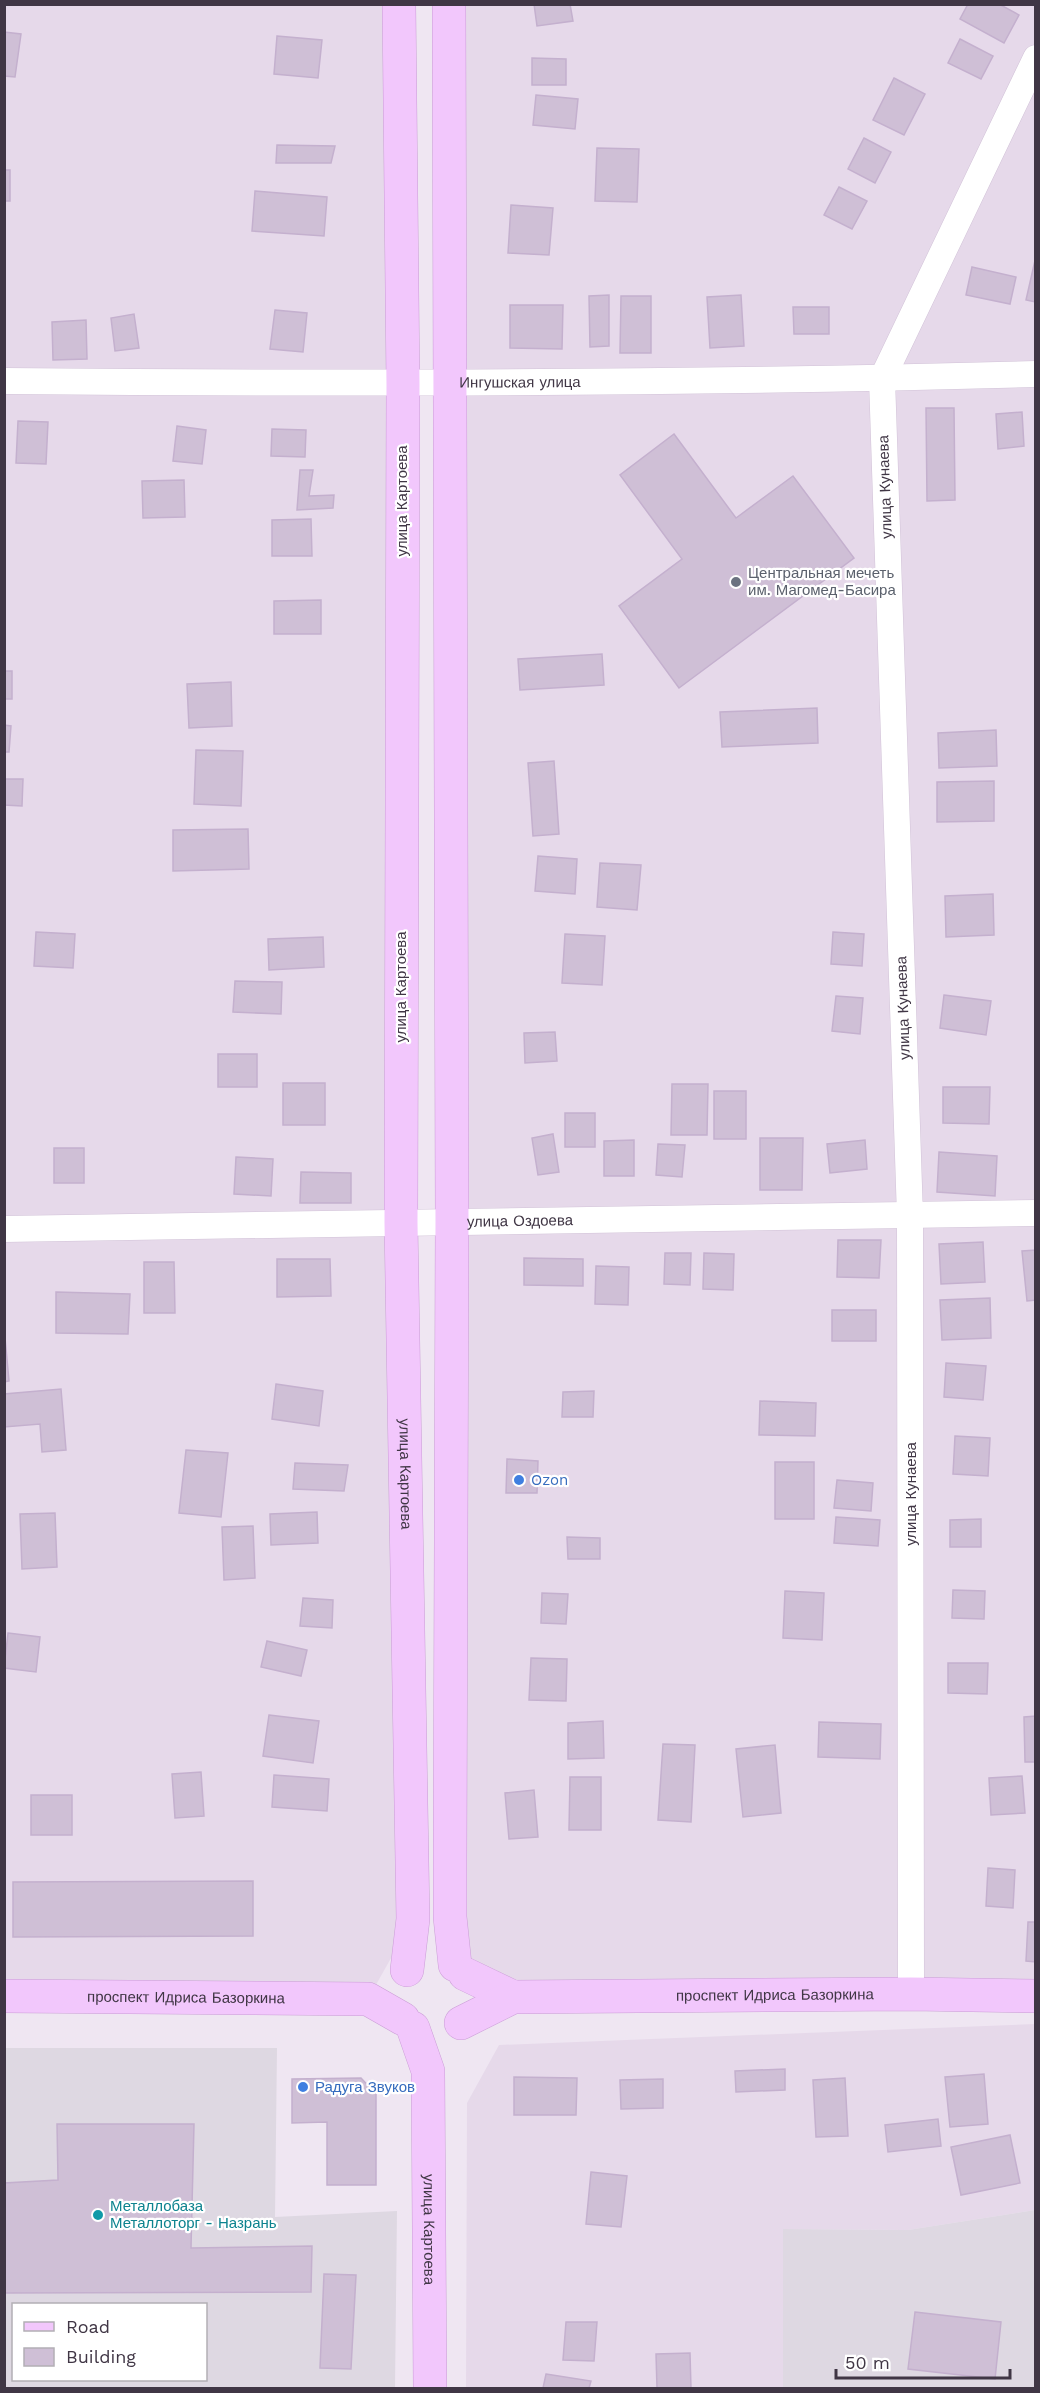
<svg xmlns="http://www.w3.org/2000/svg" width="1040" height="2393" font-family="'Work Sans',sans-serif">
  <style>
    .residential { fill: #e6d9ea }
    .industrial { fill: #ded8e2; fill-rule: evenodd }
    .building { fill: #cfbfd6; stroke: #c4b0ce; stroke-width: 1.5 }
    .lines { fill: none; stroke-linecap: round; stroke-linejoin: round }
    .street-casing { stroke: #d2c3d8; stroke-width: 27 }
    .secondary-casing { stroke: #ca9dd6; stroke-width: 34 }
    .street { stroke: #fff; stroke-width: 26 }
    .secondary { stroke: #f2c7fc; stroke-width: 33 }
    .worship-dot { fill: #6b7280; stroke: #fff; stroke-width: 2 }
    .shop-dot { fill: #3f7fe0; stroke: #fff; stroke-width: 2 }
    .culture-dot { fill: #0f9aa8; stroke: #fff; stroke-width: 2 }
    .labels { text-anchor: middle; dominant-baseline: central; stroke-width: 4.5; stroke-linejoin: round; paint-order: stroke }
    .street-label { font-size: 15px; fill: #403645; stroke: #fff }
    .worship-label { font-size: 15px; fill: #5b616d; stroke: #fff; text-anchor: start }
    .shop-label { font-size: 15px; fill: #366cbe; stroke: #fff; text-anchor: start }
    .culture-label { font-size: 15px; fill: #0d838f; stroke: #fff; text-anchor: start }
  </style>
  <rect width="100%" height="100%" fill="#efe6f2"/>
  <!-- residential -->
  <g class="residential">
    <polygon points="5,5 399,5 413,1919 368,1999 5,1996"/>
    <polygon points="449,5 1035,5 1035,1996 513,1997 465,1974"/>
    <polygon points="1035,2024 1035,2210 908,2230 783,2229 783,2388 466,2388 467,2103 499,2045"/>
  </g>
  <!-- industrial -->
  <g class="industrial">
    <path d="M5 2048H277L275 2217 397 2211 395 2388H5ZM14 2304H206V2380H14Z"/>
    <polygon points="1035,2210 1035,2388 783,2388 783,2229 908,2230"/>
  </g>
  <!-- building -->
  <g class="building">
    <polygon points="534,4 570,4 573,21 537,26"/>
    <polygon points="968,4 999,4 1019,15 1004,43 960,19"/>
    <polygon points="4,32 21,34 15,77 4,76"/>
    <polygon points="277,36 322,40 318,78 274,74"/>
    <polygon points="960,39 993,56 981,79 948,63"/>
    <polygon points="532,58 566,59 566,85 532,85"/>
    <polygon points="894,78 925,94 904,135 873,120"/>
    <polygon points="536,95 578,99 575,129 533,125"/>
    <polygon points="864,138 891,152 875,183 848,169"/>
    <polygon points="277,145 335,146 331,163 276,163"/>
    <polygon points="597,148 639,149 637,202 595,201"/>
    <rect x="4" y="170" width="6" height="31"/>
    <polygon points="839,187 867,201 852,229 824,215"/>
    <polygon points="255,191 327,197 324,236 252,231"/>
    <polygon points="511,205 553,208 549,255 508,253"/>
    <polygon points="1036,256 1036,302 1026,300"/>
    <polygon points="972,267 1016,277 1010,304 966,295"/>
    <polygon points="609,295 609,346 590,347 589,296"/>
    <polygon points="741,295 744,346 710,348 707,297"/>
    <polygon points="621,296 651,296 651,353 620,353"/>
    <polygon points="510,305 563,305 562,349 510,348"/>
    <polygon points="793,307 829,307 829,334 794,334"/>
    <polygon points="275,310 307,313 303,352 270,349"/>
    <polygon points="134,314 139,348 115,351 111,318"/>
    <polygon points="86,320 87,359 53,360 52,322"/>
    <polygon points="926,408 954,408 955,500 927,501"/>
    <polygon points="1022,412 1024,446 998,449 996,414"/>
    <polygon points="18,421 48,422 46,464 16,463"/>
    <polygon points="177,426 206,430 202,464 173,461"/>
    <polygon points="272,429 306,430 305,457 271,456"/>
    <polygon points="674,434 736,518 793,476 854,558 679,688 619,606 682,559 620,475"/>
    <polygon points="300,470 313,470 309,496 334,495 333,508 297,510"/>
    <polygon points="184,480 185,517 143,518 142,481"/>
    <polygon points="311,519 312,556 272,556 272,520"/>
    <polygon points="321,600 321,634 274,634 274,601"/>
    <polygon points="602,654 604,685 520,690 518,659"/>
    <rect x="4" y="671" width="8" height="28"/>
    <polygon points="231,682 232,726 189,728 187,684"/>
    <polygon points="817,708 818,743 722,747 720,712"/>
    <polygon points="4,725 11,726 9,752 4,752"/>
    <polygon points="996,730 997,766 939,768 938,733"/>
    <polygon points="196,750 243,751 241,806 194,804"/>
    <polygon points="554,761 559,834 533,836 528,763"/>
    <polygon points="4,779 23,779 22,806 4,805"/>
    <polygon points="994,781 994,821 937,822 937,782"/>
    <polygon points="248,829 249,869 173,871 173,830"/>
    <polygon points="538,856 577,859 575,894 535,891"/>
    <polygon points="600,863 641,865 637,910 597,907"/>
    <polygon points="993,894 994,935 946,937 945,896"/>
    <polygon points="36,932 75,934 73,968 34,966"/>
    <polygon points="833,932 864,934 862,966 831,964"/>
    <polygon points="565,934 605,936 602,985 562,983"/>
    <polygon points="323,937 324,967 269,970 268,939"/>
    <polygon points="235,981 282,982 281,1014 233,1012"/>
    <polygon points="944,995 991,1001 986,1035 940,1028"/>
    <polygon points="836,996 863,998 860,1034 832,1031"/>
    <polygon points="555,1032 557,1061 525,1063 524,1033"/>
    <rect x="218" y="1054" width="39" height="33"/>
    <rect x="283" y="1083" width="42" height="42"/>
    <polygon points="672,1084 708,1084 707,1135 671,1135"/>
    <polygon points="943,1087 990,1087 989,1124 943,1123"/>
    <rect x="714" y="1091" width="32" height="48"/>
    <rect x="565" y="1113" width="30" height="34"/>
    <polygon points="553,1134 559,1172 538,1175 532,1138"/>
    <polygon points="760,1138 803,1138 802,1190 760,1190"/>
    <polygon points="634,1140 634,1176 604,1176 604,1141"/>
    <polygon points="865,1140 867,1169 830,1173 827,1144"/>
    <polygon points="658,1144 685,1145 682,1177 656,1175"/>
    <rect x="54" y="1148" width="30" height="35"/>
    <polygon points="939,1152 997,1156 995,1196 937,1192"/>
    <polygon points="236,1157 273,1159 271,1196 234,1194"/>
    <polygon points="301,1172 351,1173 351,1203 300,1203"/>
    <polygon points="838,1240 881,1240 879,1278 837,1277"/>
    <polygon points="983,1242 985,1282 941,1284 939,1244"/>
    <polygon points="1036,1250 1036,1300 1027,1301 1022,1251"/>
    <polygon points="665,1253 691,1253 690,1285 664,1284"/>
    <polygon points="704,1253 734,1254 733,1290 703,1289"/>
    <polygon points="524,1258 583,1259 583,1286 524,1285"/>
    <polygon points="277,1259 330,1259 331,1296 277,1297"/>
    <polygon points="144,1262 174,1262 175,1313 144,1313"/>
    <polygon points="596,1266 629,1267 628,1305 595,1304"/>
    <polygon points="56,1292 130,1294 128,1334 56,1333"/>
    <polygon points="990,1298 991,1338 942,1340 940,1300"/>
    <rect x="832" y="1310" width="44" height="31"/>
    <polygon points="4,1327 9,1381 4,1382"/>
    <polygon points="946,1363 986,1366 983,1400 944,1397"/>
    <polygon points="276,1384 323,1391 319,1426 272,1419"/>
    <polygon points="61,1389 66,1450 42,1452 40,1424 4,1427 4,1394"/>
    <polygon points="594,1391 593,1417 562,1417 563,1392"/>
    <polygon points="760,1401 816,1403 815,1436 759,1435"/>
    <polygon points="955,1436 990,1438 988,1476 953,1474"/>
    <polygon points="186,1450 228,1453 221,1517 179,1513"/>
    <polygon points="507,1459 538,1461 537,1493 506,1493"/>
    <rect x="775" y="1462" width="39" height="57"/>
    <polygon points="295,1463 348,1465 344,1491 293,1489"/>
    <polygon points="837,1480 873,1483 871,1511 834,1508"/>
    <polygon points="317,1512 318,1543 271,1545 270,1514"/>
    <polygon points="55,1513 57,1567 22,1569 20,1514"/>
    <polygon points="836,1517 880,1520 878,1546 834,1543"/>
    <polygon points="981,1519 981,1547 950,1547 950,1520"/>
    <polygon points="253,1526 255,1578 224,1580 222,1527"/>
    <polygon points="567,1537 600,1538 600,1559 568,1559"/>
    <polygon points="953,1590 985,1591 984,1619 952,1618"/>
    <polygon points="785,1591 824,1593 822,1640 783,1638"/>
    <polygon points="542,1593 568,1594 566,1624 541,1623"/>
    <polygon points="303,1598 333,1600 332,1628 300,1626"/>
    <polygon points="8,1633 40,1637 36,1672 4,1668"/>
    <polygon points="267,1641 307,1650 301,1676 261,1667"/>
    <polygon points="531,1658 567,1659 566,1701 529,1700"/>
    <polygon points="948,1663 988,1663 987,1694 948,1693"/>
    <polygon points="269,1715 319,1721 313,1763 263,1756"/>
    <polygon points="1036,1716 1036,1762 1025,1762 1024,1717"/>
    <polygon points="603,1721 604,1758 568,1759 568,1723"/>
    <polygon points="819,1722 881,1724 880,1759 818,1757"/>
    <polygon points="663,1744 695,1745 691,1822 658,1820"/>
    <polygon points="775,1745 781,1813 743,1817 736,1749"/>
    <polygon points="201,1772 204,1816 175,1818 172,1774"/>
    <polygon points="274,1775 329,1779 327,1811 272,1807"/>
    <polygon points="1022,1776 1025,1813 991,1815 989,1778"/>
    <polygon points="570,1777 601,1777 601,1830 569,1830"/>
    <polygon points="534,1790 538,1837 509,1839 505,1793"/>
    <rect x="31" y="1795" width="41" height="40"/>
    <polygon points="988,1868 1015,1870 1013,1908 986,1906"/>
    <polygon points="253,1881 253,1936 13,1937 13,1882"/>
    <polygon points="1028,1922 1036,1922 1036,1962 1026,1961"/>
    <polygon points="785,2069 785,2090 736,2092 735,2071"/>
    <polygon points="984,2074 988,2124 950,2127 945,2077"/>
    <polygon points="514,2077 577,2078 576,2115 514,2115"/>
    <polygon points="361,2078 376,2094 376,2185 327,2185 327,2122 292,2123 292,2079"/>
    <polygon points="845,2078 848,2136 816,2137 813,2080"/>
    <polygon points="663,2079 663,2108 621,2109 620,2080"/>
    <polygon points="938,2119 941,2146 888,2152 885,2125"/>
    <polygon points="57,2124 194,2124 191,2248 312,2246 311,2292 4,2293 4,2183 58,2180"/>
    <polygon points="1010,2135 1020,2183 961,2195 951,2147"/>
    <polygon points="591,2172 627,2176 621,2227 586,2224"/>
    <polygon points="324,2274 356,2275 351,2369 320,2368"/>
    <polygon points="915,2312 1001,2322 995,2379 908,2369"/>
    <polygon points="566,2322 597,2322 594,2361 563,2360"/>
    <polygon points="690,2353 691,2388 657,2388 656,2354"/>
    <polygon points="546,2374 591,2381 589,2388 543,2388"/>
  </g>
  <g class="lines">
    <!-- street casing -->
    <g class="street-casing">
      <g id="street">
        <path id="s1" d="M4 381C348 384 692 384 1036 374"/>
        <path id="s2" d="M4 1229 1036 1213"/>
        <polyline points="911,1994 910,1216 882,379 1036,58"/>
      </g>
    </g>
    <!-- secondary casing -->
    <g class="secondary-casing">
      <g id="secondary">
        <path id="s3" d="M399 4 403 384 401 1223 413 1919 407 1970"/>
        <polyline points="449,4 452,1221 450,1861 450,1917 455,1965"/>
        <polyline points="465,1974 513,1997"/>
        <path id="s4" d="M4 1996 368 1999 403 2019"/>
        <path id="s5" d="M461 2023 513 1997 911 1994 1036 1996"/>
        <path id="s6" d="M413 2028 428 2071 430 2388"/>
      </g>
    </g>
    <!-- street -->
    <use href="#street" class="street"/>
    <!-- secondary -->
    <use href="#secondary" class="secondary"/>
  </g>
  <!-- markers -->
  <circle class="worship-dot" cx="736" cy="582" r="6"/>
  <g class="shop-dot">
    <circle cx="519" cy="1480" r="6"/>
    <circle cx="303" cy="2087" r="6"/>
  </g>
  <circle class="culture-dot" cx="98" cy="2215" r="6"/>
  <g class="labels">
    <!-- street labels -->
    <g class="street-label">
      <text stroke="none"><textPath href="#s1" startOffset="516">Ингушская улица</textPath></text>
      <text transform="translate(885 487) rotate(-92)">улица Кунаева</text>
      <text transform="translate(402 501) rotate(-90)">улица Картоева</text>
      <text transform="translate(401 987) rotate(-90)">улица Картоева</text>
      <text transform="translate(903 1008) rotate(-92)">улица Кунаева</text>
      <text stroke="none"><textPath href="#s2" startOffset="516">улица Оздоева</textPath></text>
      <text stroke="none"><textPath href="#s3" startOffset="1470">улица Картоева</textPath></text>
      <text transform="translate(911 1494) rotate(-90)">улица Кунаева</text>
      <text stroke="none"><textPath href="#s5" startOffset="320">проспект Идриса Базоркина</textPath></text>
      <text stroke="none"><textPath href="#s4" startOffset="182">проспект Идриса Базоркина</textPath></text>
      <text stroke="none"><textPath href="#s6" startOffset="204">улица Картоева</textPath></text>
    </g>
    <!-- worship labels -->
    <g class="worship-label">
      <text x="748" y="573">Центральная мечеть<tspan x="748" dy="17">им. Магомед-Басира</tspan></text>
    </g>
    <!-- shop labels -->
    <g class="shop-label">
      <text x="531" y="1480">Ozon</text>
      <text x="315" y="2087">Радуга Звуков</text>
    </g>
    <!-- culture labels -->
    <g class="culture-label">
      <text x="110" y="2206">Металлобаза<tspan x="110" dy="17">Металлоторг - Назрань</tspan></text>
    </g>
  </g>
  <!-- border -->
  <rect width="1040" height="2393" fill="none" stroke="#403645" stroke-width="12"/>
  <!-- legend -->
  <rect x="12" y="2303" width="195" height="78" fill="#ffffff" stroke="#b3afb5" stroke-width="1.5"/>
  <rect x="24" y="2322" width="30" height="9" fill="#f2c7fc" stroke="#b3afb5" stroke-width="1.5"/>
  <text x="66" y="2333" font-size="18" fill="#403645">Road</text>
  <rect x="24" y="2348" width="30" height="18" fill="#cfbfd6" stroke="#b3afb5" stroke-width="1.5"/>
  <text x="66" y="2363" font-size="18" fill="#403645">Building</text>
  <!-- scale -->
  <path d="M836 2369v9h174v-9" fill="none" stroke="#403645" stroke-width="3"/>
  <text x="845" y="2369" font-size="18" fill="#403645" stroke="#ffffff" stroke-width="4.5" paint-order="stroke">50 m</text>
</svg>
